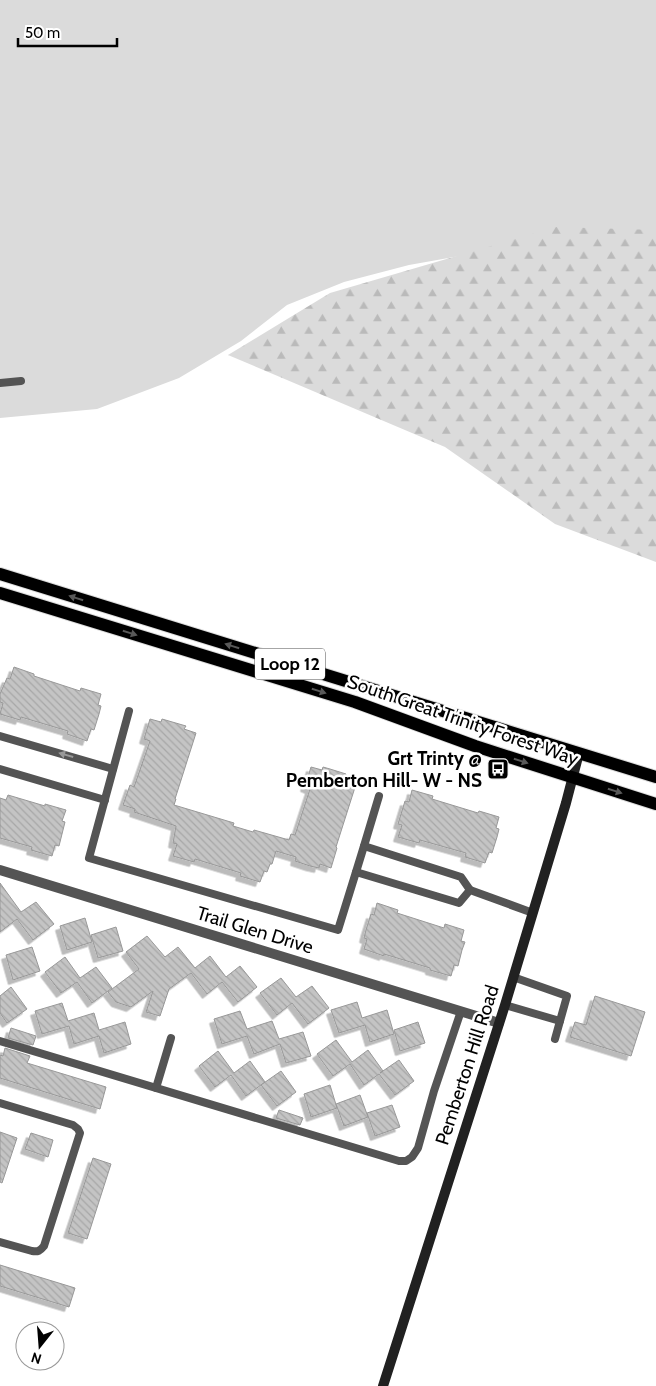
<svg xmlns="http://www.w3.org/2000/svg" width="656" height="1386" font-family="Cabin,sans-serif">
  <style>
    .green { fill: #dbdbdb }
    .forest { fill: url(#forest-firs) }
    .building { fill: url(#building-back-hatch); stroke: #989898; filter: url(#shadow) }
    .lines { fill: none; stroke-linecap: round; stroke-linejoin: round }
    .primary-casing { stroke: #dbdbdb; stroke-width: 14 }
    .lane { stroke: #545454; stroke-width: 8 }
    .street { stroke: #545454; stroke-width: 10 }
    .secondary { stroke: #212121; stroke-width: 10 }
    .primary { stroke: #000; stroke-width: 12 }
    .oneway { fill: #595959 }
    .oneway2 { fill: #989898 }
    .labels { text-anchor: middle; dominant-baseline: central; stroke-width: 5; stroke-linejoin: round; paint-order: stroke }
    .shield { fill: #fff; stroke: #4c4c4c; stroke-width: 1 }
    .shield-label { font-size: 18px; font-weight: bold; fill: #000 }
    .street-label { font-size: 19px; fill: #000; stroke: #fff }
    .poi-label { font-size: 19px; font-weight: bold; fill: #000; stroke: #fff; text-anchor: end }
  </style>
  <defs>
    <pattern id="forest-firs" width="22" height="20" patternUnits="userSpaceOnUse" patternTransform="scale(1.25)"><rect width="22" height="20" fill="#dbdbdb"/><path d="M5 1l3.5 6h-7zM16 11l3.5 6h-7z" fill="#bababa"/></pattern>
    <pattern id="building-back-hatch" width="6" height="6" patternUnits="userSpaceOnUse" patternTransform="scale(1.25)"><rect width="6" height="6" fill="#c4c4c4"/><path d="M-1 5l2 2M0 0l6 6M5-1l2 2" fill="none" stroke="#a7a7a7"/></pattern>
    <filter id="shadow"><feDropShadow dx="-4.5" dy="4.5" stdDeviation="0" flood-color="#0004"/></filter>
  </defs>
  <rect width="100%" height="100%" fill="#fff"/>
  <!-- green -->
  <polygon class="green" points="0,0 656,0 656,241 572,236 409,265 344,282 287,305 241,341 179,378 97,409 0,418"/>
  <!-- forest -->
  <polygon class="forest" points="556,227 656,230 656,562 555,524 445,447 228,355 330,293"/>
  <!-- building -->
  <g class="building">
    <polygon points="14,667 34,674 34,676 80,691 81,688 101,694 98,705 101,706 99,714 94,730 91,729 87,741 67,734 68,731 21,717 20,720 0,714 3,703 0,702 0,694 7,678 10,679"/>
    <polygon points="150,719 161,722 162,719 186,726 184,729 196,733 175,799 176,799 174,805 234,823 233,826 253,832 254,830 289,840 291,834 295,835 310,789 305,787 311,767 322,770 323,767 330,769 346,774 345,777 357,781 336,847 337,848 331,868 320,864 319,868 310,866 295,861 296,857 276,851 272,864 270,864 267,872 264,871 260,882 240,876 241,873 195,859 194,862 173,856 177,844 173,843 176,826 134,812 135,809 123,805 130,785 134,787 150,741 144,739"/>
    <polygon points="412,790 433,796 432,799 478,813 479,811 499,817 496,828 499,829 497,837 492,853 489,852 485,863 465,857 466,853 420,840 419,843 398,837 402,825 398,824 405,801 409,802"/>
    <polygon points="8,795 45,806 45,804 66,810 62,821 65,822 59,846 55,845 52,856 31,850 32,847 0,838 0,798 6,800"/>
    <polygon points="0,883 21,912 36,902 54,924 33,940 17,919 0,932"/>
    <polygon points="377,903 398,910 397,913 444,928 445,924 464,930 461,941 465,942 462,950 458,966 454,965 451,976 430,970 430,968 384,954 384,956 364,949 367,939 364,938 366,930 371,914 374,915"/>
    <polygon points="85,918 92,942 67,950 60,926"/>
    <polygon points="116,927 123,951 98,958 91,935"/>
    <polygon points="147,936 165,957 178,947 195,968 210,956 226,977 240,966 257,987 238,1002 222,982 207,994 191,973 169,989 160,1016 146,1012 153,991 131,1007 116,1002 108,992 139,969 126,952"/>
    <polygon points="32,947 40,971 13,980 6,955"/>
    <polygon points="65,957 80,978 96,967 112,988 92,1003 77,982 61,993 45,972"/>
    <polygon points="281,978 296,997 312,986 329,1008 308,1024 292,1003 277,1015 260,993"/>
    <polygon points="11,987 27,1009 7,1023 0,1013 0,996"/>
    <polygon points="595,996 645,1012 631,1056 570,1037 575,1022 586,1025"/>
    <polygon points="357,1002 362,1018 387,1010 394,1034 370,1042 365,1025 339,1033 331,1010"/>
    <polygon points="62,1003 68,1021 94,1013 99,1030 125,1022 131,1044 104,1053 99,1036 74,1044 69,1026 42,1034 35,1011"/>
    <polygon points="240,1011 247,1029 272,1021 279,1039 303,1032 311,1056 286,1063 280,1044 254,1054 247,1036 222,1044 214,1019"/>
    <polygon points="418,1022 425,1043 400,1051 394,1030"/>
    <polygon points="11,1028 36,1036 33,1045 8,1038"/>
    <polygon points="336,1040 352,1062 368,1050 383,1071 380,1073 399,1060 414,1081 395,1095 379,1074 364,1085 350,1064 333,1076 317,1054"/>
    <polygon points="5,1048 30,1056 27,1063 106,1087 100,1109 0,1078 0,1055 3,1056"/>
    <polygon points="218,1051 234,1073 250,1061 265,1082 246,1096 231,1075 215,1087 199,1066"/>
    <polygon points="281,1071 296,1092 277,1106 261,1085"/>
    <polygon points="330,1085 337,1108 311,1117 304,1094"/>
    <polygon points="360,1095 368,1117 344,1126 336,1104"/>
    <polygon points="392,1105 400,1127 375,1136 367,1113"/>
    <polygon points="279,1110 303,1118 300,1125 276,1118"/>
    <polygon points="0,1132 17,1138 2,1183 0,1182"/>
    <polygon points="31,1133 53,1140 48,1157 25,1149"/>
    <polygon points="93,1158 111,1164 87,1239 68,1233"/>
    <polygon points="0,1265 75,1288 69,1307 0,1286"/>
  </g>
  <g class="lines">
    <!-- primary casing -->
    <g class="primary-casing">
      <g id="primary">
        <polyline points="0,574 656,777"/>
        <polyline points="0,593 355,702 475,746 656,804"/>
      </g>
    </g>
    <!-- lane -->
    <g class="lane">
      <polyline points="0,383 21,381"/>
      <polyline points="129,711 89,858 338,930 356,872 459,903 470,890 533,913"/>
      <polyline points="0,736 113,769"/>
      <polyline points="0,769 105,800"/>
      <polyline points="364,846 379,796"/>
      <polyline points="356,872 364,846 461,877 470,890"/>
      <polyline points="513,977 567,996 560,1021"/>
      <polyline points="505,1005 560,1021 555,1039"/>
      <polyline points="0,1041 399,1161 406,1161 412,1157 418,1148 434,1091 461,1011"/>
      <polyline points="156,1088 171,1038"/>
      <path d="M0 1103 73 1125 78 1129 80 1133 44 1246C40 1251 38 1252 32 1251L0 1242"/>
    </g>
    <!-- street -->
    <polyline class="street" points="0,870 499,1023"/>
    <!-- secondary -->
    <polyline class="secondary" points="383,1386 505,1005 566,803 579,753"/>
    <!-- primary -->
    <use href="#primary" class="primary"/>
  </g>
  <!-- one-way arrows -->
  <defs><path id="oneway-solid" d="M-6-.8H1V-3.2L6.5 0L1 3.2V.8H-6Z" transform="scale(1.25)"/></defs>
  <g class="oneway">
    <use href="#oneway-solid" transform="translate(76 598) rotate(-163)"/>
    <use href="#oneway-solid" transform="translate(130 633) rotate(17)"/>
    <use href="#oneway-solid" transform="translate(232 646) rotate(-163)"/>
    <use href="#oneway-solid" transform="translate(319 691) rotate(17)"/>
    <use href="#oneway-solid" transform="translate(521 761) rotate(18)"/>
    <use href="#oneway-solid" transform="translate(615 791) rotate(18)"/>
  </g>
  <use class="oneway2" href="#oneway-solid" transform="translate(66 755) rotate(-164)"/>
  <!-- icons -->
  <defs>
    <g id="bus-square" transform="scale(1.125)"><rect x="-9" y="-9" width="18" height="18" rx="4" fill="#000" stroke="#fff"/><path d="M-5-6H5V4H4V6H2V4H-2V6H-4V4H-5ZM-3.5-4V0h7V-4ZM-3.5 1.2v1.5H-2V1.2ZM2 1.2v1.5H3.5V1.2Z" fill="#fff"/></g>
  </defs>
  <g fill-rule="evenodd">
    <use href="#bus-square" x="498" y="769"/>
  </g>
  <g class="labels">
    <!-- shield labels -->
    <rect class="shield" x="255" y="648.5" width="70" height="31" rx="4"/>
    <g class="shield-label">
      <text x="290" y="664">Loop 12</text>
    </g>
    <!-- street labels -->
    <g class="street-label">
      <text transform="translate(463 720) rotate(19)">South Great Trinity Forest Way</text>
      <text transform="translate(255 930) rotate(17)">Trail Glen Drive</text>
      <text transform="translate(467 1065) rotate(-72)">Pemberton Hill Road</text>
    </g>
    <!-- poi labels -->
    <g class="poi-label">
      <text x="482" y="758">Grt Trinty @<tspan x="482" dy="22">Pemberton Hill- W - NS</tspan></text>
    </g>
  </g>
  <!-- north arrow -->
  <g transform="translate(40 1346) rotate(197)"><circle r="24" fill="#ffffff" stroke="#999999"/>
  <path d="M0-4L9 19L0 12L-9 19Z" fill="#000000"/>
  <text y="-8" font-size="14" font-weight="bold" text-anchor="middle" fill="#000000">N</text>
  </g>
  <!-- scale -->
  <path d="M18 38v8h99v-8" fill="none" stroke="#000000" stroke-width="2.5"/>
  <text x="25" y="38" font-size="15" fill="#000000" stroke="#ffffff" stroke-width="4" paint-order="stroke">50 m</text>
</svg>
